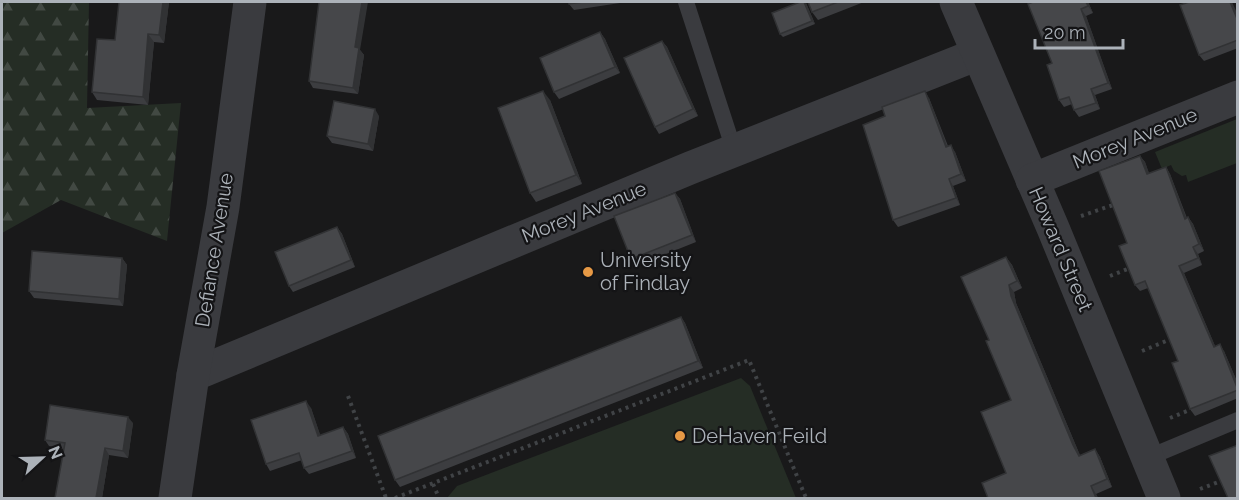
<svg xmlns="http://www.w3.org/2000/svg" width="1239" height="500" font-family="Raleway,sans-serif">
  <style>
    .grass { fill: #252d25 }
    .forest { fill: url(#forest-firs) }
    .lines { fill: none; stroke-linecap: round; stroke-linejoin: round }
    .path { stroke: #404346; stroke-width: 4; stroke-dasharray: 3 4.5; stroke-linecap: butt }
    .service { stroke: #3a3b3f; stroke-width: 16 }
    .minor { stroke: #3a3b3f; stroke-width: 33 }
    .tertiary { stroke: #3a3b3f; stroke-width: 33 }
    .wall { fill: #3c3d40 }
    .shaded-wall { fill: #313234 }
    .building { fill: #46474a; stroke: #313234; stroke-width: 1.5 }
    .poi-dot { fill: #e69945; stroke: #141416; stroke-width: 2 }
    .labels { text-anchor: middle; dominant-baseline: central; stroke-width: 4.5; stroke-linejoin: round; paint-order: stroke }
    .street-label { font-size: 20px; fill: #acb2b9; stroke: #141416 }
    .poi-label { font-size: 20px; fill: #acb2b9; stroke: #141416; text-anchor: start }
  </style>
  <defs>
    <pattern id="forest-firs" width="22" height="20" patternUnits="userSpaceOnUse" patternTransform="scale(1.5)"><rect width="22" height="20" fill="#252d25"/><path d="M5 1l3.5 6h-7zM16 11l3.5 6h-7z" fill="#424943"/></pattern>
  </defs>
  <rect width="100%" height="100%" fill="#19191a"/>
  <!-- grass -->
  <g class="grass">
    <polygon points="1237,119 1237,163 1188,182 1186,175 1182,176 1174,171 1171,165 1162,169 1155,152"/>
    <polygon points="741,378 750,386 796,498 447,498 457,486"/>
  </g>
  <!-- forest -->
  <polygon class="forest" points="2,2 89,2 87,108 181,103 167,241 61,200 2,233"/>
  <g class="lines">
    <!-- path -->
    <g class="path">
      <polyline points="1081,216 1113,205"/>
      <polyline points="1110,276 1130,268"/>
      <polyline points="1142,351 1171,339"/>
      <polyline points="348,396 386,498"/>
      <polyline points="1170,418 1192,409"/>
      <polyline points="433,484 439,498"/>
      <polyline points="1200,489 1221,481"/>
      <polyline points="395,498 749,360 806,498"/>
    </g>
    <!-- service -->
    <g class="service">
      <polyline points="686,2 734,150"/>
      <polyline points="1147,458 1238,420"/>
    </g>
    <!-- minor -->
    <polyline class="minor" points="193,375 690,168 978,54"/>
    <!-- tertiary -->
    <g class="tertiary">
      <polyline points="956,2 1053,228 1164,498"/>
      <polyline points="1032,180 1238,97"/>
      <polyline points="175,498 193,375 223,207 250,2"/>
    </g>
  </g>
  <!-- wall -->
  <g class="wall">
    <polygon points="119,2 169,2 164,43 154,42 148,105 97,100 92,92 115,40"/>
    <polygon points="569,2 620,2 620,3 574,10 569,4"/>
    <polygon points="808,2 864,2 818,20 812,12"/>
    <polygon points="1088,2 1093,13 1086,16 1112,89 1095,95 1100,109 1079,117 1074,110 1072,104 1064,107 1059,100 1052,63 1028,4"/>
    <polygon points="806,3 815,24 783,37 780,34"/>
    <polygon points="1238,15 1238,48 1204,61 1199,55"/>
    <polygon points="600,32 605,39 620,73 559,99 554,92"/>
    <polygon points="662,41 667,47 698,116 659,134 655,127"/>
    <polygon points="360,50 364,55 358,94 313,88 309,81"/>
    <polygon points="929,98 948,146 955,152 966,181 953,186 960,205 898,227 893,220"/>
    <polygon points="550,100 582,184 536,202 530,193"/>
    <polygon points="379,116 373,151 332,143 327,136"/>
    <polygon points="1140,156 1145,162 1149,174 1166,167 1170,174 1187,218 1188,217 1193,224 1204,251 1198,254 1202,265 1184,273 1215,346 1224,351 1238,384 1238,398 1195,416 1190,409 1178,361 1148,288 1140,291 1135,285"/>
    <polygon points="675,193 680,199 696,242 636,266 631,259"/>
    <polygon points="337,227 342,234 355,267 293,292 289,286"/>
    <polygon points="1006,257 1012,265 1022,288 1014,292 1016,303 1079,453 1080,455 1095,449 1100,457 1112,487 1096,494 1098,498 988,498 1006,473 1011,400 989,340"/>
    <polygon points="122,258 127,265 123,306 34,298 29,291"/>
    <polygon points="681,317 685,323 703,368 400,487 395,480"/>
    <polygon points="311,408 320,435 343,427 348,434 356,458 309,474 304,468 302,460 270,471 266,464"/>
    <polygon points="133,423 128,458 109,455 102,498 55,498 64,449 49,446 45,440"/>
  </g>
  <!-- shaded-wall -->
  <g class="shaded-wall">
    <polygon points="163,2 169,2 164,43 159,35"/>
    <polygon points="362,2 368,2 360,50 364,55 358,94 353,88 355,47"/>
    <polygon points="805,2 806,3 815,24 812,21"/>
    <polygon points="1086,2 1088,2 1093,13 1088,6"/>
    <polygon points="1230,2 1232,2 1238,15 1238,21"/>
    <polygon points="1081,9 1086,16 1112,89 1108,83"/>
    <polygon points="600,32 605,39 620,73 615,67"/>
    <polygon points="148,34 154,42 148,105 143,97"/>
    <polygon points="662,41 667,47 698,116 693,109"/>
    <polygon points="1091,89 1095,95 1100,109 1096,103"/>
    <polygon points="543,91 550,100 582,184 576,175"/>
    <polygon points="925,91 929,98 950,154 946,147"/>
    <polygon points="375,109 379,116 373,151 368,144"/>
    <polygon points="951,145 955,152 966,181 961,174"/>
    <polygon points="1140,156 1145,162 1152,181 1147,174"/>
    <polygon points="1166,167 1170,174 1189,225 1185,219"/>
    <polygon points="949,179 953,186 960,205 956,198"/>
    <polygon points="675,193 680,199 696,242 692,235"/>
    <polygon points="1188,217 1193,224 1204,251 1199,244"/>
    <polygon points="337,227 342,234 355,267 351,260"/>
    <polygon points="1193,247 1198,254 1202,265 1198,258"/>
    <polygon points="1006,257 1012,265 1022,288 1017,281"/>
    <polygon points="122,258 127,265 123,306 119,299"/>
    <polygon points="1179,266 1184,273 1218,353 1214,347"/>
    <polygon points="1009,285 1014,292 1016,303 1079,453 1084,463 1073,445 1011,296"/>
    <polygon points="681,317 685,323 703,368 698,361"/>
    <polygon points="1220,344 1224,351 1238,384 1238,390"/>
    <polygon points="306,401 311,408 323,443 318,436"/>
    <polygon points="128,417 133,423 128,458 123,451"/>
    <polygon points="343,427 348,434 356,458 352,451"/>
    <polygon points="105,448 109,455 102,498 96,498"/>
    <polygon points="1095,449 1100,457 1112,487 1107,479"/>
    <polygon points="1091,486 1096,494 1098,498 1096,498"/>
  </g>
  <!-- building -->
  <g class="building">
    <polygon points="119,2 163,2 159,35 148,34 143,97 92,92 97,39 115,40"/>
    <polygon points="319,2 362,2 355,47 359,48 353,88 309,81"/>
    <polygon points="569,2 583,2 569,4"/>
    <polygon points="800,2 804,2 812,21 780,34 772,13"/>
    <polygon points="808,2 838,2 812,12"/>
    <polygon points="1033,2 1086,2 1088,6 1081,9 1108,83 1091,89 1096,103 1074,110 1069,97 1059,100 1047,65 1052,63 1028,4"/>
    <polygon points="1189,2 1230,2 1238,21 1238,40 1199,55 1180,5"/>
    <polygon points="600,32 615,67 554,92 540,58"/>
    <polygon points="662,41 693,109 655,127 624,58"/>
    <polygon points="543,91 576,175 530,193 498,108"/>
    <polygon points="925,91 946,147 951,145 961,174 949,179 956,198 893,220 863,125 885,116 882,107"/>
    <polygon points="334,101 375,109 368,144 327,136"/>
    <polygon points="1140,156 1147,174 1166,167 1185,219 1188,217 1199,244 1193,247 1198,258 1179,266 1214,347 1220,344 1238,390 1190,409 1172,363 1178,361 1145,281 1135,285 1119,246 1127,243 1099,171"/>
    <polygon points="675,193 692,235 631,259 614,216"/>
    <polygon points="337,227 351,260 289,286 275,252"/>
    <polygon points="32,251 122,258 119,299 29,291"/>
    <polygon points="1006,257 1017,281 1009,285 1011,296 1073,445 1079,456 1095,449 1107,479 1091,486 1096,498 988,498 982,483 1006,473 981,412 1011,400 986,341 989,340 961,277"/>
    <polygon points="681,317 698,361 395,480 378,436"/>
    <polygon points="306,401 318,436 343,427 352,451 304,468 299,453 266,464 251,420"/>
    <polygon points="50,405 128,417 123,451 105,448 96,498 55,498 65,443 45,440"/>
    <polygon points="1238,445 1238,498 1228,498 1209,456"/>
  </g>
  <!-- markers -->
  <g class="poi-dot">
    <circle cx="588" cy="272" r="6"/>
    <circle cx="680" cy="436" r="6"/>
  </g>
  <g class="labels">
    <!-- street labels -->
    <g class="street-label">
      <text transform="translate(1135 138) rotate(-22)">Morey Avenue</text>
      <text transform="translate(584 212) rotate(-22)">Morey Avenue</text>
      <text transform="translate(1061 249) rotate(67)">Howard Street</text>
      <text transform="translate(214 250) rotate(-81)">Defiance Avenue</text>
    </g>
    <!-- poi labels -->
    <g class="poi-label">
      <text x="600" y="260">University<tspan x="600" dy="23">of Findlay</tspan></text>
      <text x="692" y="436">DeHaven Feild</text>
    </g>
  </g>
  <!-- border -->
  <rect width="1239" height="500" fill="none" stroke="#acb2b9" stroke-width="6"/>
  <!-- north arrow -->
  <g transform="translate(42 458) rotate(68)" stroke="#141416" stroke-width="4.5" paint-order="stroke">
  <path d="M0-4.5L10 22L0 15L-10 22Z" fill="#acb2b9"/>
  <text y="-9" font-size="16" font-weight="bold" text-anchor="middle" fill="#acb2b9">N</text>
  </g>
  <!-- scale -->
  <path d="M1035 39v9h88v-9" fill="none" stroke="#acb2b9" stroke-width="3"/>
  <text x="1044" y="39" font-size="18" fill="#acb2b9" stroke="#141416" stroke-width="4.5" paint-order="stroke">20 m</text>
</svg>
